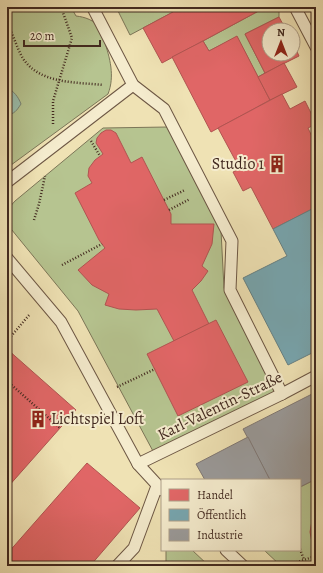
<svg xmlns="http://www.w3.org/2000/svg" width="323" height="573" font-family="Alegreya,serif">
  <style>
    .green { fill: #b6c490; stroke: #7c7658 }
    .water { fill: #9abeac; stroke: #778274 }
    .shops { fill: #e06666; stroke: #b15451 }
    .public { fill: #76a5af; stroke: #668084 }
    .industry { fill: #999; stroke: #7f7774 }
    .lines { fill: none; stroke-linecap: round; stroke-linejoin: round }
    .lane-casing { stroke: #6d5744; stroke-width: 13 }
    .path { stroke: #42291f; stroke-width: 2.5; stroke-dasharray: 1 2; stroke-linecap: butt }
    .lane { stroke: #f5ecce; stroke-width: 11 }
    .labels { text-anchor: middle; dominant-baseline: central; stroke-width: 4; stroke-linejoin: round; paint-order: stroke }
    .poi-label { font-size: 16px; fill: #42291f; stroke: #f5ecce; text-anchor: end }
    .street-label { font-size: 16px; fill: #42291f; stroke: #f5ecce }
  </style>
  <rect width="100%" height="100%" fill="#efe2b4"/>
  <filter id="stains"><feTurbulence type="fractalNoise" baseFrequency=".005" numOctaves="4"/><feColorMatrix values="0 0 0 0 .2 0 0 0 0 .09 0 0 0 0 .02 0 0 0 .5 -.17"/></filter>
  <radialGradient id="worn" r=".72"><stop offset=".6" stop-color="#630" stop-opacity="0"/><stop offset="1" stop-color="#630" stop-opacity=".3"/></radialGradient>
  <!-- green -->
  <g class="green">
    <path d="M7 7H71L76 16C85 17 94 20 100 28 102 31 103 36 104 40 110 58 115 76 108 94L7 168Z"/>
    <polygon points="124,7 170,7 173,12 130,35 118,11"/>
    <polygon points="266,7 279,7 279,17 245,34 265,73 258,77 237,37 209,51 203,41"/>
    <polygon points="167,127 221,231 224,288 277,392 154,453 78,311 7,224 7,210 15,201 103,128"/>
    <polygon points="316,479 316,566 281,566 264,550 300,550 300,487"/>
    <polygon points="166,550 192,550 209,566 166,566"/>
  </g>
  <!-- water -->
  <path class="water" d="M7 87C14 92 18 96 21 104 17 110 14 115 7 114Z"/>
  <!-- shops -->
  <g class="shops">
    <polygon points="170,7 266,7 162,63 143,28 173,12"/>
    <polygon points="279,17 286,30 269,30 269,54 293,54 293,43 299,56 265,73 245,34"/>
    <polygon points="237,36 270,100 211,132 172,57 203,41 209,51"/>
    <polygon points="284,63 297,87 270,100 258,77"/>
    <polygon points="282,94 290,109 305,101 316,123 316,124 308,128 316,145 316,154 314,155 316,160 316,207 273,229 251,187 243,191 233,172 240,169 218,128"/>
    <polygon points="106,130 111,130 116,133 131,163 142,157 171,214 171,224 214,224 212,244 202,266 208,271 201,281 192,290 209,324 174,341 157,309 136,310 119,309 105,305 109,294 92,285 78,270 105,248 99,240 75,193 92,183 88,176 89,168 95,160 103,154 96,143 97,138 101,133"/>
    <polygon points="216,320 248,382 178,416 147,354"/>
    <polygon points="7,349 76,410 7,488"/>
    <polygon points="87,463 140,508 90,566 7,566 7,554"/>
    <polygon points="316,509 316,553 313,548 310,532 313,515"/>
  </g>
  <!-- public -->
  <polygon class="public" points="316,207 316,351 288,365 243,278 287,256 273,229"/>
  <!-- industry -->
  <g class="industry">
    <polygon points="316,392 316,479 300,487 300,480 270,480 243,429"/>
    <polygon points="248,437 270,480 205,480 196,464"/>
  </g>
  <g class="lines">
    <!-- lane casing -->
    <g class="lane-casing">
      <g id="lane">
        <polyline points="95,7 93,8 133,85 164,109 232,241 230,290 282,394"/>
        <polyline points="295,7 316,47"/>
        <polyline points="7,182 133,85"/>
        <polyline points="7,258 61,322 138,464 162,490"/>
        <polyline points="138,464 282,394 316,376"/>
        <polyline points="226,550 243,566"/>
        <polyline points="117,566 134,548 157,486"/>
      </g>
    </g>
    <!-- path -->
    <g class="path">
      <path d="M7 24C13 34 16 45 21 55 36 84 75 82 103 85"/>
      <polyline points="53,124 53,101 72,38 61,7"/>
      <polyline points="91,141 100,156"/>
      <polyline points="164,200 185,190"/>
      <polyline points="169,210 190,199"/>
      <polyline points="34,220 39,204 45,176"/>
      <polyline points="62,265 102,244"/>
      <polyline points="7,341 30,314"/>
      <polyline points="7,381 60,428"/>
      <polyline points="117,387 155,369"/>
      <polyline points="300,549 304,560"/>
      <polyline points="285,566 316,556"/>
    </g>
    <!-- lane -->
    <use href="#lane" class="lane"/>
  </g>
  <!-- icons -->
  <defs>
    <g id="building-bare" transform="scale(1.38)"><path d="M-4-6H4V6H1V3H-1V6H-4ZM-2.5-4.3h1.7v1.8h-1.7ZM.8-4.3h1.7v1.8H.8ZM-2.5-1h1.7V.8h-1.7ZM.8-1h1.7V.8H.8Z" fill="#8f2418" stroke="#f5ecce" stroke-width="2.5" paint-order="stroke"/></g>
  </defs>
  <g fill-rule="evenodd">
    <use href="#building-bare" x="277" y="164"/>
    <use href="#building-bare" x="38" y="419"/>
  </g>
  <g class="labels">
    <!-- poi labels -->
    <g class="poi-label">
      <text x="264" y="164">Studio 1</text>
      <text x="51" y="419" text-anchor="start">Lichtspiel Loft</text>
    </g>
    <!-- street labels -->
    <g class="street-label">
      <text transform="translate(220 406) rotate(-26)">Karl-Valentin-Straße</text>
    </g>
  </g>
  <!-- margin -->
  <rect width="323" height="573" fill="none" stroke="#efe2b4" stroke-width="24"/>
  <rect x="8" y="8" width="307" height="557" fill="none" stroke="#42291f" stroke-width="2"/>
  <rect x="12" y="12" width="299" height="549" fill="none" stroke="#42291f"/>
  <!-- legend -->
  <rect x="161" y="479" width="140" height="72" fill="#f5ecce" stroke="#ad9e88"/>
  <rect x="169" y="489" width="20" height="12" fill="#e06666" stroke="#ad9e88"/>
  <text x="197" y="499" font-size="12" fill="#42291f">Handel</text>
  <rect x="169" y="509" width="20" height="12" fill="#76a5af" stroke="#ad9e88"/>
  <text x="197" y="519" font-size="12" fill="#42291f">Öffentlich</text>
  <rect x="169" y="529" width="20" height="12" fill="#999999" stroke="#ad9e88"/>
  <text x="197" y="539" font-size="12" fill="#42291f">Industrie</text>
  <!-- north arrow -->
  <g transform="translate(281 42)"><circle r="19" fill="#f5ecce" stroke="#ad9e88"/>
  <path d="M0-3L7 15L0 10L-7 15Z" fill="#8f2418"/>
  <text y="-6" font-size="11" font-weight="bold" text-anchor="middle" fill="#42291f">N</text>
  </g>
  <!-- scale -->
  <path d="M24 40v6h76v-6" fill="none" stroke="#42291f" stroke-width="2"/>
  <text x="30" y="40" font-size="12" fill="#42291f" stroke="#f5ecce" stroke-width="3" paint-order="stroke">20 m</text>
  <rect width="100%" height="100%" filter="url(#stains)"/>
  <rect width="100%" height="100%" fill="url(#worn)"/>
</svg>
